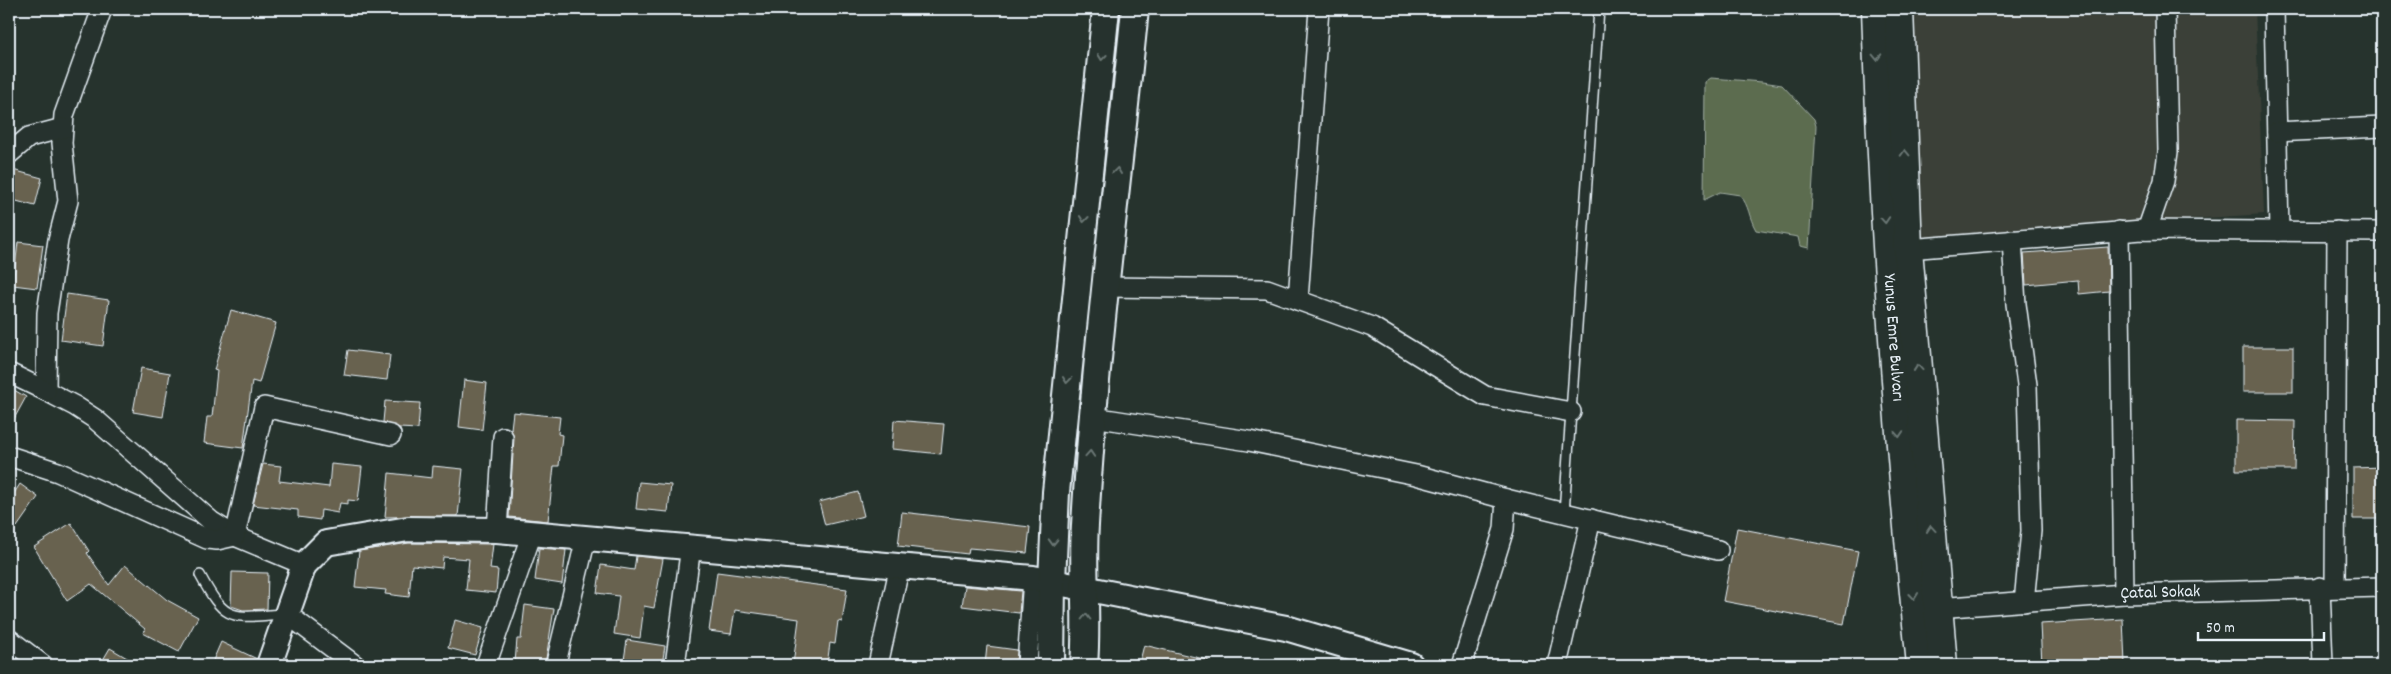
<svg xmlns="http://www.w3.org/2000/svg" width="2391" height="674" font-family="Dekko,sans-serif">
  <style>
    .built { fill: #3a4138 }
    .green { fill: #5b6c4f; stroke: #a2aea4 }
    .building { fill: #676250; stroke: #e8f1f8 }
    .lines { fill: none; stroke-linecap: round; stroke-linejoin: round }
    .service-casing { stroke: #e8f1f8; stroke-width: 12 }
    .minor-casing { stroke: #e8f1f8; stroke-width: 22 }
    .tertiary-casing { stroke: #e8f1f8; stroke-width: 28 }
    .secondary-casing { stroke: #e8f1f8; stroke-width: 30 }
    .primary-casing { stroke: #e8f1f8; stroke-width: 31 }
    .service { stroke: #26332d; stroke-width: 9 }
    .minor { stroke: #26332d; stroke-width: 19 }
    .tertiary { stroke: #26332d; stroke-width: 24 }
    .secondary { stroke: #26332d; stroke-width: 26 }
    .primary { stroke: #26332d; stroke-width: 28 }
    .oneway { stroke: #6a7674 }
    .labels { text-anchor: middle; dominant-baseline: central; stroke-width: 4; stroke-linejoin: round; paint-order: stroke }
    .street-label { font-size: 18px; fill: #e8f1f8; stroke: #26332d }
  </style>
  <rect width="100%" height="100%" fill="#26332d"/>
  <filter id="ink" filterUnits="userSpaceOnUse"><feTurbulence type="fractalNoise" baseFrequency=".02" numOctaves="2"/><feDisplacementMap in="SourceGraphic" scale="10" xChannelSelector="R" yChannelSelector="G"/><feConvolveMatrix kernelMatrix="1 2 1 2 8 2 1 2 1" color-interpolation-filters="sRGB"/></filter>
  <g filter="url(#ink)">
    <!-- built -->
    <polygon class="built" points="1912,9 2255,9 2264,214 1920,238"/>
    <!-- green -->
    <path class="green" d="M1711 78 1762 82 1782 85 1814 119 1816 126 1809 248 1800 246 1798 237 1756 230C1748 216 1750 207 1740 195L1720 192 1704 200 1705 82Z"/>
    <!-- building -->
    <g class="building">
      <polygon points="9,169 42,178 35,206 9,199"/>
      <polygon points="18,242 43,245 37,288 13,285"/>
      <polygon points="2108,247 2109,291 2079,294 2078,280 2026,285 2024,253"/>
      <polygon points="67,294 109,300 103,346 61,340"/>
      <polygon points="231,310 276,323 259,383 252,381 243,448 204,443 207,417 212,417 217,371 214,370"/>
      <rect x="2243" y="347" width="50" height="45"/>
      <polygon points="348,350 390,355 387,380 344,375"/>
      <polygon points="141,368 170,373 163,417 133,412"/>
      <polygon points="464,380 487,383 482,430 459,427"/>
      <polygon points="9,387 26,397 9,428"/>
      <polygon points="385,401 420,403 418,429 399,428 383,422"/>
      <polygon points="513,412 560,417 558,434 562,435 559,466 554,466 548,521 509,517 514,438 511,429"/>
      <polygon points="894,420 944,424 941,454 892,449"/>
      <polygon points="2236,420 2295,421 2294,470 2236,470"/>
      <polygon points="263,464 281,466 279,481 329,487 331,464 362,467 358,501 348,500 348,504 340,503 338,513 321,510 320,520 298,517 298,510 253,505"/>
      <polygon points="433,466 463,469 458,516 385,517 389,473 432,478"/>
      <polygon points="2382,467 2382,519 2353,519 2353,468"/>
      <polygon points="639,482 671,485 668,512 636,509"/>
      <polygon points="20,484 38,497 17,527 9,521 9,501"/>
      <polygon points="858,492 864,516 825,525 819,502"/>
      <polygon points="902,512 1030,527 1027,553 969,548 968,554 898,546"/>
      <polygon points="71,523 89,551 87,553 109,585 125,565 167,600 198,617 179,652 143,633 145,629 91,584 67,601 34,547"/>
      <polygon points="1737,528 1858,551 1844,624 1723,601"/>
      <polygon points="409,543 493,544 490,569 498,570 496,593 466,590 469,559 443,557 442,568 412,565 409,597 385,594 386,590 355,587 359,551"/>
      <polygon points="539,548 566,550 562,584 535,580"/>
      <polygon points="636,556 663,559 654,608 644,606 640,638 614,634 619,596 597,593 601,565 634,570"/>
      <polygon points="232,572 268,573 267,609 243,610 231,606"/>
      <polygon points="717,572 847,589 842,622 838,621 835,644 830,643 827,665 793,664 799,619 735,610 731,634 709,631"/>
      <polygon points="965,586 1021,591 1019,613 962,606"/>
      <polygon points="525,605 554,609 545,665 515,663 517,639 521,639"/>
      <polygon points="2123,619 2125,664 2042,665 2040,624"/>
      <polygon points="455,620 483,628 475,655 448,648"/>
      <polygon points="627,640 665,646 662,665 624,660"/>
      <polygon points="221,642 257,659 256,665 211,665"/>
      <polygon points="1144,645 1208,660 1208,665 1139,665"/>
      <polygon points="987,646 1017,650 1016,665 985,665"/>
      <polygon points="110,648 139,665 100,665"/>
    </g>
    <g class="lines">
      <!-- service casing -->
      <g class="service-casing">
        <g id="service">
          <polyline points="1564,513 1599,9"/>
          <path d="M200 575C227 625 232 617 285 614"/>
        </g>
      </g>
      <!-- minor casing -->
      <g class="minor-casing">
        <g id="minor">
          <polyline points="102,9 64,115 62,143 68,201 58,240 47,313 46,391 75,406 95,419 211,521 235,536 304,565"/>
          <polyline points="2274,9 2279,231"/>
          <polyline points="2277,132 2382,127"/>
          <polyline points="9,154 29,137 63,128"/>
          <polyline points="2147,230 2164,181 2168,152 2165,9"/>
          <polyline points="2119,231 2124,594"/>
          <polyline points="2012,240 2016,304 2027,385 2031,531 2024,602"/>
          <polyline points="1908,249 2142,230 2382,232"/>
          <polyline points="1104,287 1267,289 1372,327 1485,396 1571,412"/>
          <polyline points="1298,300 1319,9"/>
          <polyline points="9,373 46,391"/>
          <polyline points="1093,417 1249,441 1416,475 1506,499 1504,529 1462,665"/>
          <polyline points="9,456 58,472 207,539 217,540 235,536 264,407 391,435"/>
          <polyline points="1506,499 1718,550"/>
          <polyline points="497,530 503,437"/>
          <polyline points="2320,587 2323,665"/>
          <polyline points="2335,587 2337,231"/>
          <path id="s1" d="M1937 608 2124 594 2382 587"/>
          <polyline points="287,614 355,665"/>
          <polyline points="9,639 43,665"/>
          <polyline points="556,663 586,538"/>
          <polyline points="486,665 532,533"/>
          <polyline points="675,665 691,546"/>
          <polyline points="878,665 900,565"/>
          <polyline points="1027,665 1033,578"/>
          <polyline points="1557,665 1591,519"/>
        </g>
      </g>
      <!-- tertiary casing -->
      <g class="tertiary-casing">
        <polyline id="tertiary" points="269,665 304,565 326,543 408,529 497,530 1033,578 1286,628 1411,665"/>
      </g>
      <!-- secondary casing -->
      <g class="secondary-casing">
        <g id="secondary">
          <polyline points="1051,665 1052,581 1056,492 1106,9"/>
          <path d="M1084 665C1088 618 1082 572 1085 525 1095 352 1118 181 1135 9"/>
        </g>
      </g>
      <!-- primary casing -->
      <g class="primary-casing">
        <g id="primary">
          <path id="s2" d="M1876 9C1883 228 1899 447 1921 665"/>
          <polyline points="1899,9 1908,249 1943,665"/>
        </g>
      </g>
      <!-- service -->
      <use href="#service" class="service"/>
      <!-- minor -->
      <use href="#minor" class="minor"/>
      <!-- tertiary -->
      <use href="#tertiary" class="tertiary"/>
      <!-- secondary -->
      <use href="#secondary" class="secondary"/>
      <!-- primary -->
      <use href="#primary" class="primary"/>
    </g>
    <!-- one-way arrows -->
    <defs><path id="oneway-chevron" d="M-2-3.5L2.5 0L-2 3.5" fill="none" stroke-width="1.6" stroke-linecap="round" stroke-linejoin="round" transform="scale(1.25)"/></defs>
    <g class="oneway">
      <use href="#oneway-chevron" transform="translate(1102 57) rotate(96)"/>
      <use href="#oneway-chevron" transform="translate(1877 57) rotate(88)"/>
      <use href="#oneway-chevron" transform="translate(1905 153) rotate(-92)"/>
      <use href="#oneway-chevron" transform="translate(1117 171) rotate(-83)"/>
      <use href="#oneway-chevron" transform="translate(1084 219) rotate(96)"/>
      <use href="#oneway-chevron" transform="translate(1885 220) rotate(86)"/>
      <use href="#oneway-chevron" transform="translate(1918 368) rotate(-95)"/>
      <use href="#oneway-chevron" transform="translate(1067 380) rotate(96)"/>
      <use href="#oneway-chevron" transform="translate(1899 434) rotate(86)"/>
      <use href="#oneway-chevron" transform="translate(1090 454) rotate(-86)"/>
      <use href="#oneway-chevron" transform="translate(1931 529) rotate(-95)"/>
      <use href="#oneway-chevron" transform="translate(1053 542) rotate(92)"/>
      <use href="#oneway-chevron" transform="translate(1914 596) rotate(84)"/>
      <use href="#oneway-chevron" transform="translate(1086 617) rotate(-90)"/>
    </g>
  </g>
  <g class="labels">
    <!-- street labels -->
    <g class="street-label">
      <text stroke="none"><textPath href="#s2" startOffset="329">Yunus Emre Bulvarı</textPath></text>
      <text stroke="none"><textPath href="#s1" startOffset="224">Çatal Sokak</textPath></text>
    </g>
  </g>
  <!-- margin -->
  <rect width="2391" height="674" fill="none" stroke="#26332d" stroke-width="30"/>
  <rect x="15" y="15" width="2361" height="644" fill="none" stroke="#e8f1f8" stroke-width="2" filter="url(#ink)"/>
  <!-- scale -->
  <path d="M2198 632v8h126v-8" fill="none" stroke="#e8f1f8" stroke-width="2.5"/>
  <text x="2206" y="632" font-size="15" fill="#e8f1f8" stroke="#26332d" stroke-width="4" paint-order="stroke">50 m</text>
</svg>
